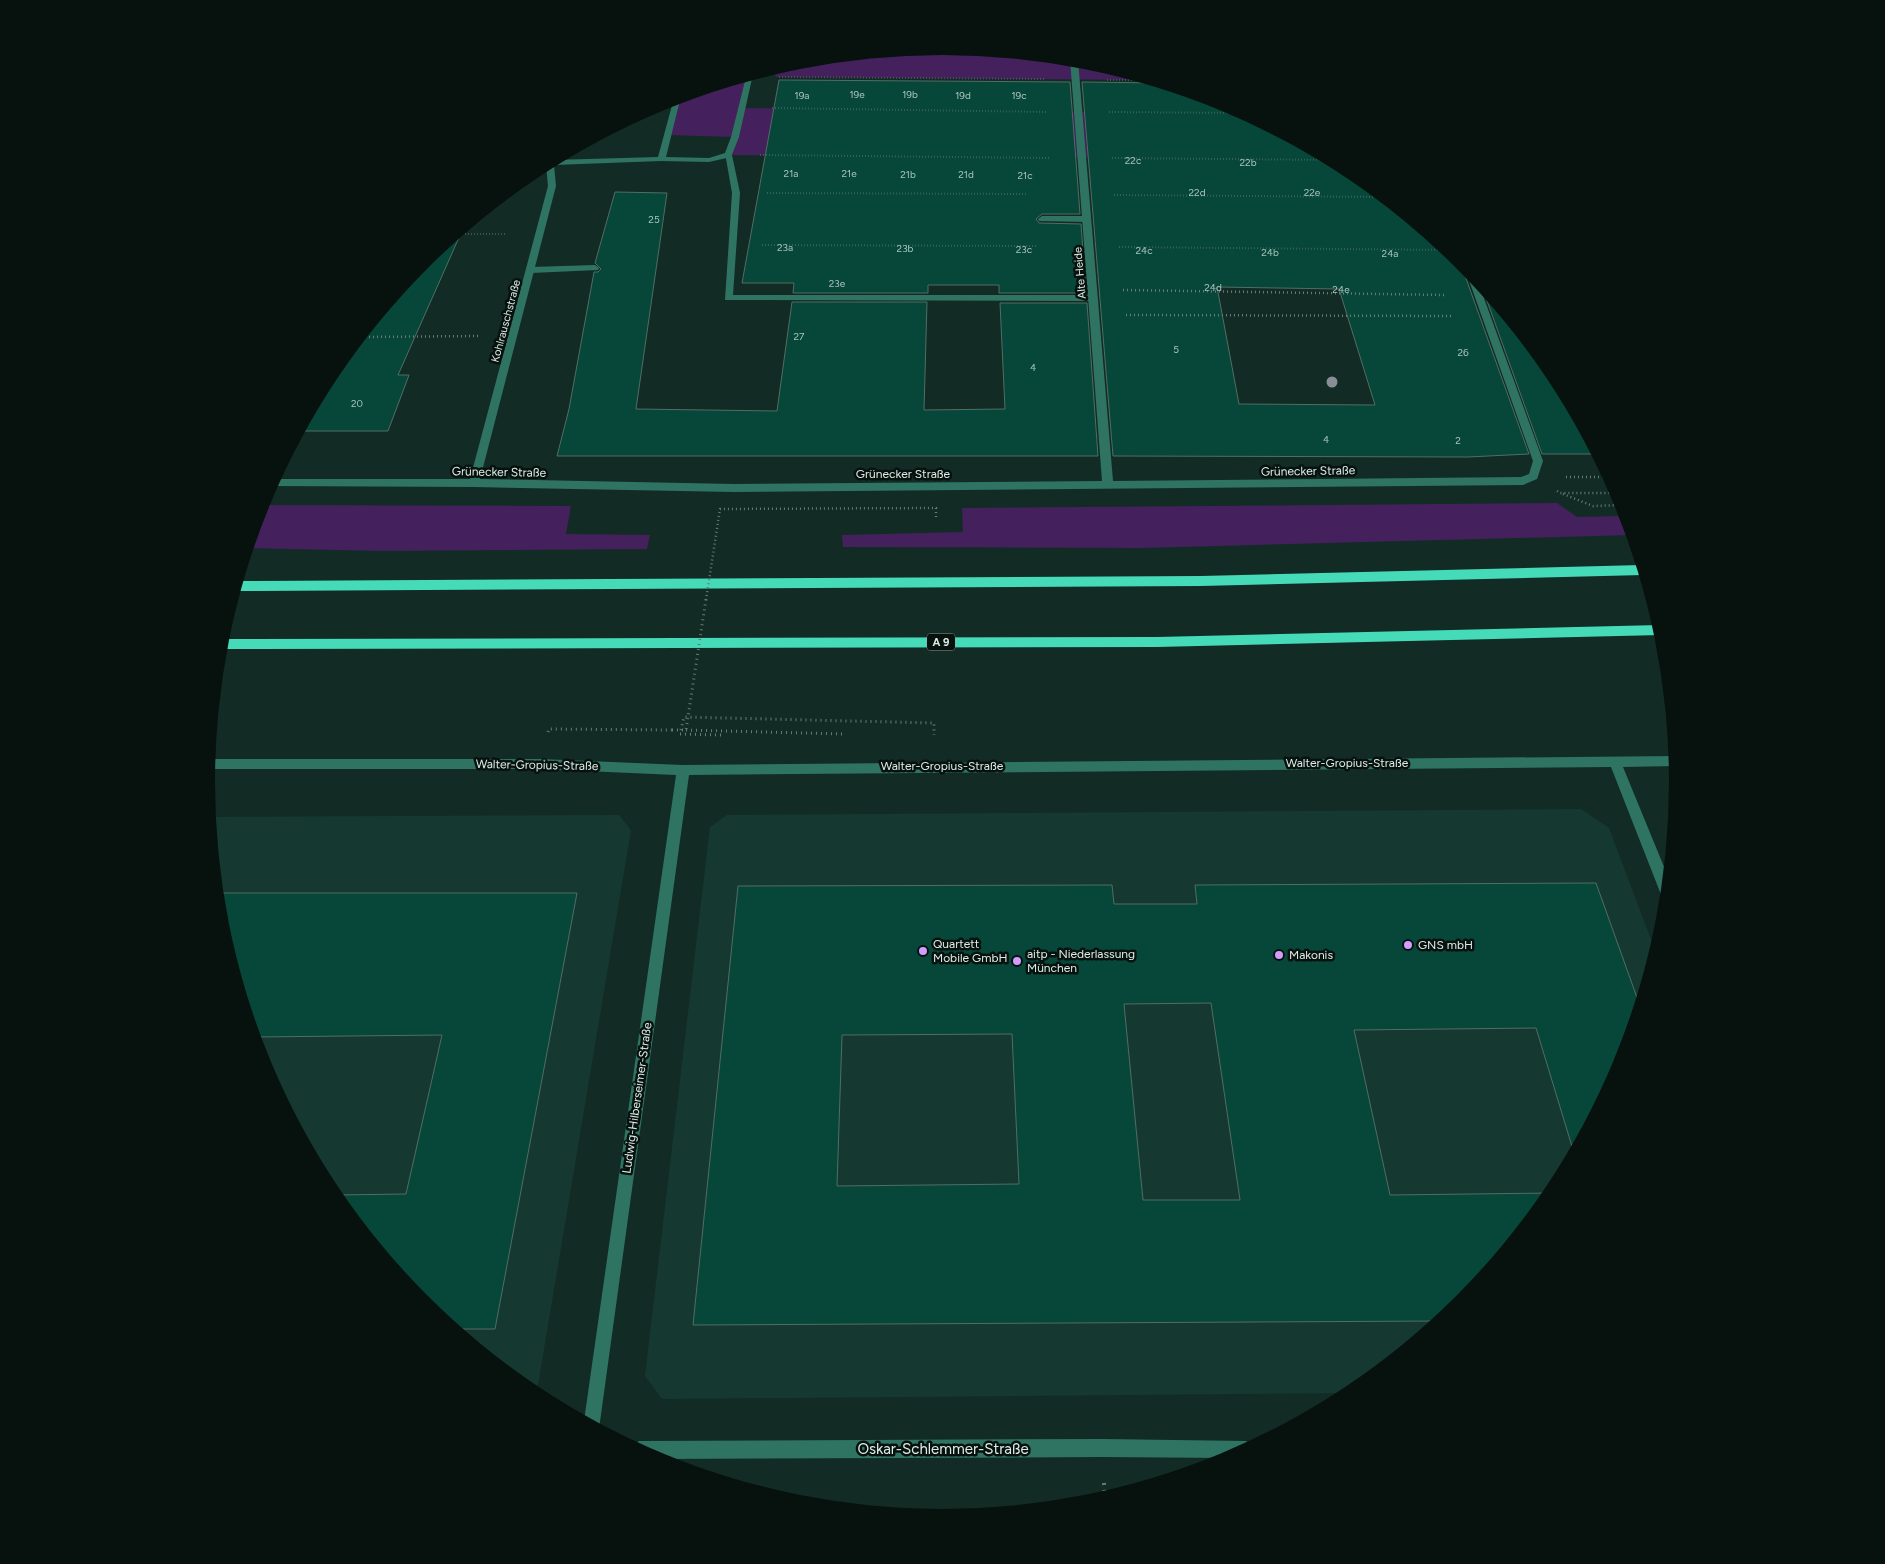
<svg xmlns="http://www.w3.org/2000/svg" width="1885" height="1564" font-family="Figtree,sans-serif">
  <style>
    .built { fill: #153930 }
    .green { fill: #44205d }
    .building { fill: #07473a; stroke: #526d64; fill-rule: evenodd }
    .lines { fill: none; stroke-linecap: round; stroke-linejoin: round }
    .path-far3 { stroke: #667c75; stroke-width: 2; stroke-dasharray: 0.5 2.5; stroke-linecap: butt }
    .path-far2 { stroke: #667c75; stroke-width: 2.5; stroke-dasharray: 1 3; stroke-linecap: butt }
    .path-far1 { stroke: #667c75; stroke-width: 3; stroke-dasharray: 1 4; stroke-linecap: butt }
    .path { stroke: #667c75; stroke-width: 4; stroke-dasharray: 2 5; stroke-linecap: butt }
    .service { fill: #2f7462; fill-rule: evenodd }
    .minor { fill: #2f7462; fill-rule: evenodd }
    .motorway { fill: #45dbb8; fill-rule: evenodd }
    .path-bridge-far1 { stroke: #667c75; stroke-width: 2.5; stroke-dasharray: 1 3; stroke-linecap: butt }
    .path-bridge { stroke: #667c75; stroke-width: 3; stroke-dasharray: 1 4; stroke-linecap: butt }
    .tree { fill: #888e96 }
    .poi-dot { fill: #d29cfd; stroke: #07120f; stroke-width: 2 }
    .labels { text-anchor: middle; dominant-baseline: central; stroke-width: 5; stroke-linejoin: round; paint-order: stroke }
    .number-label { font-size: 10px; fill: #a8c3bc }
    .far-street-label { font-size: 11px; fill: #ddece7; stroke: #07120f }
    .shield { fill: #07120f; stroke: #9daba6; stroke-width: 1 }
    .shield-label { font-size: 11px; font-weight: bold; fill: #ddece7 }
    .street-label { font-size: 12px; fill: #ddece7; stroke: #07120f }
    .poi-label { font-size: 12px; fill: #ddece7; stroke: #07120f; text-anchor: start }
    .near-street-label { font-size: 15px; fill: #ddece7; stroke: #07120f }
  </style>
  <rect width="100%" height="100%" fill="#122c25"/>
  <!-- built -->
  <g class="built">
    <polygon points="1581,809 1609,828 1656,953 1622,1064 1554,1191 1463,1302 1352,1393 662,1399 645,1376 710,827 727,815"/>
    <polygon points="619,815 631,830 538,1385 530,1391 422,1302 331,1191 263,1063 221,925 210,817"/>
  </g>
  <!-- green -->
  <g class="green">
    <polygon points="943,46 1086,60 1151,80 776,77 773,68 799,60"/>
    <polygon points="750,75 742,108 1246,114 1330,159 728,155 734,137 668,135 678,97"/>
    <polygon points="1557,503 1577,517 1627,516 1633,535 1142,548 843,547 842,535 963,532 962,508"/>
    <polygon points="261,505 571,506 566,534 650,535 647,549 383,551 248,548"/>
  </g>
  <!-- building -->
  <g class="building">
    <polygon points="779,80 1070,82 1080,214 1042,214 1036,219 1039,223 1081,224 1086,293 999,293 999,285 928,285 928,293 793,293 794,283 742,283"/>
    <path d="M1082 82 1160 83 1224 102 1352 170 1463 262 1466 266 1463 270 1529 454 1468 457 1113 456ZM1217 287 1339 289 1375 405 1239 404Z"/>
    <polygon points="615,192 667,193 636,409 777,411 792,302 927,302 924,410 1005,409 1000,303 1087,303 1098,456 557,456 569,409 594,272 598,272 601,269 595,263"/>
    <polygon points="459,232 461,233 398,375 409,375 388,431 300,431 331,373 422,262"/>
    <polygon points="1481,284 1554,373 1597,454 1542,454"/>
    <path d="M1596 883 1640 1006 1622 1064 1574 1153 1536 1028 1354 1030 1390 1195 1553 1193 1463 1302 1440 1321 693 1325 738 886 1112 885 1114 904H1197L1195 885ZM1211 1003 1240 1200H1143L1124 1004ZM1012 1034 1019 1184 837 1186 842 1035Z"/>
    <polygon points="218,893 577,893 495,1329 455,1329 422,1302 335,1195 406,1194 442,1035 255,1037 221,925"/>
  </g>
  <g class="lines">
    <!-- path-far3 -->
    <g class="path-far3">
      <polyline points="779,77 1045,79"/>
      <polyline points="1107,80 1151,80"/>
      <polyline points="772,108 1048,112"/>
      <polyline points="1109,112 1244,113"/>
      <polyline points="760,155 1051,158"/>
      <polyline points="1112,158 1332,160"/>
      <polyline points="767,193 1026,194"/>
      <polyline points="1114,195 1384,197"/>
      <polyline points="456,234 507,234"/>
      <polyline points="762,245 1036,246"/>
      <polyline points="1119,247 1448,250"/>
    </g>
    <!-- path-far2 -->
    <g class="path-far2">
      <polyline points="1123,290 1446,295"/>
      <polyline points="1126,315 1454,316"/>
      <polyline points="361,337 480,336"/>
      <polyline points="1566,477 1610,477"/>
      <polyline points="1557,491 1560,493 1618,493"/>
      <polyline points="1563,494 1593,506 1624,505"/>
    </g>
    <!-- path-far1 -->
    <g class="path-far1">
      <polyline points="1670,700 1666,700 1671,712"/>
      <polyline points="686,730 842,734"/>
      <polyline points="548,732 549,729 672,730"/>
      <polyline points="721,735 680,734 684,717 934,723 934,735"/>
    </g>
    <!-- path -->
    <polyline class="path" points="1104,1483 1105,1498"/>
    <!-- service -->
    <g class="service">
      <polygon points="725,153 732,155 740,193 733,295 1093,295 1098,298 1093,301 725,300 732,193"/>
      <polygon points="1042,216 1087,216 1091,219 1087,222 1039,221 1038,219"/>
      <polygon points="595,265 599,268 598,270 531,273 527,270 531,267"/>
    </g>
    <!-- minor -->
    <g class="minor">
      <polygon points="1070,59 1078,60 1113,481 1521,477 1529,474 1533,461 1465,269 1467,267 1477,279 1543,461 1537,479 1523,485 734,492 474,487 270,486 274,479 470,479 548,186 546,165 544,165 552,160 658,157 674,98 681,96 666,157 709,158 725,153 731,137 746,77 753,74 739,137 731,157 709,162 661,161 554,165 556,186 480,479 734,484 1102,481"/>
      <polygon points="1676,756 1676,766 1623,767 1669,879 1667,898 1662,896 1660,892 1611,767 689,775 599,1429 584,1421 676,775 540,769 208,769 209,759 540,759 683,765"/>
      <polygon points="1102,1439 1246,1441 1253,1446 1230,1458 1102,1457 655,1459 632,1446 639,1441"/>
    </g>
    <!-- motorway -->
    <g class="motorway">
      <polygon points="1642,565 1645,574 1643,575 1201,586 235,591 238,581 1201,576"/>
      <polygon points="1660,625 1663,635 1661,635 1157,647 220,649 221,639 1157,637"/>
    </g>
    <!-- path-bridge-far1 -->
    <polyline class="path-bridge-far1" points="706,600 720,509 936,508 936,519"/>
    <!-- path-bridge -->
    <polyline class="path-bridge" points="672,730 686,730 706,599"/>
  </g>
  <!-- trees -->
  <circle class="tree" cx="1332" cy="382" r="5.5"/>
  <!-- markers -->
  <g class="poi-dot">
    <circle cx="1408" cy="945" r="5"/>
    <circle cx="923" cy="951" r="5"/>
    <circle cx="1279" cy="955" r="5"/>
    <circle cx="1017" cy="961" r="5"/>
  </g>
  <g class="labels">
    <!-- number labels -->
    <g class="number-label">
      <text x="857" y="94">19e</text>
      <text x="910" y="94">19b</text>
      <text x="802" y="95">19a</text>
      <text x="963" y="95">19d</text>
      <text x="1019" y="95">19c</text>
      <text x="1133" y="160">22c</text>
      <text x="1248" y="162">22b</text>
      <text x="791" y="173">21a</text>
      <text x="849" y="173">21e</text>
      <text x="908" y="174">21b</text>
      <text x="966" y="174">21d</text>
      <text x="1025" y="175">21c</text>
      <text x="1197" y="192">22d</text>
      <text x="1312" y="192">22e</text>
      <text x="654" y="219">25</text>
      <text x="785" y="247">23a</text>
      <text x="905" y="248">23b</text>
      <text x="1024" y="249">23c</text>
      <text x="1144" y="250">24c</text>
      <text x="1270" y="252">24b</text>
      <text x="1390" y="253">24a</text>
      <text x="837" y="283">23e</text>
      <text x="1213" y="287">24d</text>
      <text x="1341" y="289">24e</text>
      <text x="799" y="336">27</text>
      <text x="1176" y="349">5</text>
      <text x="1463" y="352">26</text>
      <text x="1033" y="367">4</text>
      <text x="357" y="403">20</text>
      <text x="1326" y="439">4</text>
      <text x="1458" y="440">2</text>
    </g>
    <!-- far-street labels -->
    <g class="far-street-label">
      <text transform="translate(1080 273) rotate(-95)">Alte Heide</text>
      <text transform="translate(506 321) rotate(-75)">Kohlrauschstraße</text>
    </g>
    <!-- shield labels -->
    <rect class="shield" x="927" y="633.5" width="28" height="17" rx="4"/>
    <g class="shield-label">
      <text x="941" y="642">A 9</text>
    </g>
    <!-- street labels -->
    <g class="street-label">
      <text transform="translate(1308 471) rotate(-1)">Grünecker Straße</text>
      <text transform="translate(499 472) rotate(1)">Grünecker Straße</text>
      <text x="903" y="474">Grünecker Straße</text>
      <text x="1347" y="763">Walter-Gropius-Straße</text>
      <text transform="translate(537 765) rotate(1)">Walter-Gropius-Straße</text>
      <text x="942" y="766">Walter-Gropius-Straße</text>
      <text transform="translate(637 1098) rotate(-82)">Ludwig-Hilberseimer-Straße</text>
    </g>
    <!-- poi labels -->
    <g class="poi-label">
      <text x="933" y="944">Quartett<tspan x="933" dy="14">Mobile GmbH</tspan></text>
      <text x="1418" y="945">GNS mbH</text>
      <text x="1027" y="954">aitp - Niederlassung<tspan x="1027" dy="14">München</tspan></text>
      <text x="1289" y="955">Makonis</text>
    </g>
    <!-- near-street labels -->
    <g class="near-street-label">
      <text x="943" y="1449">Oskar-Schlemmer-Straße</text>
    </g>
  </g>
  <!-- crop -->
  <path d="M0 0H1885V1564H0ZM215 782a727 727 0 1 1 1454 0a727 727 0 1 1-1454 0Z" fill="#07120f" fill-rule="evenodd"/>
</svg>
